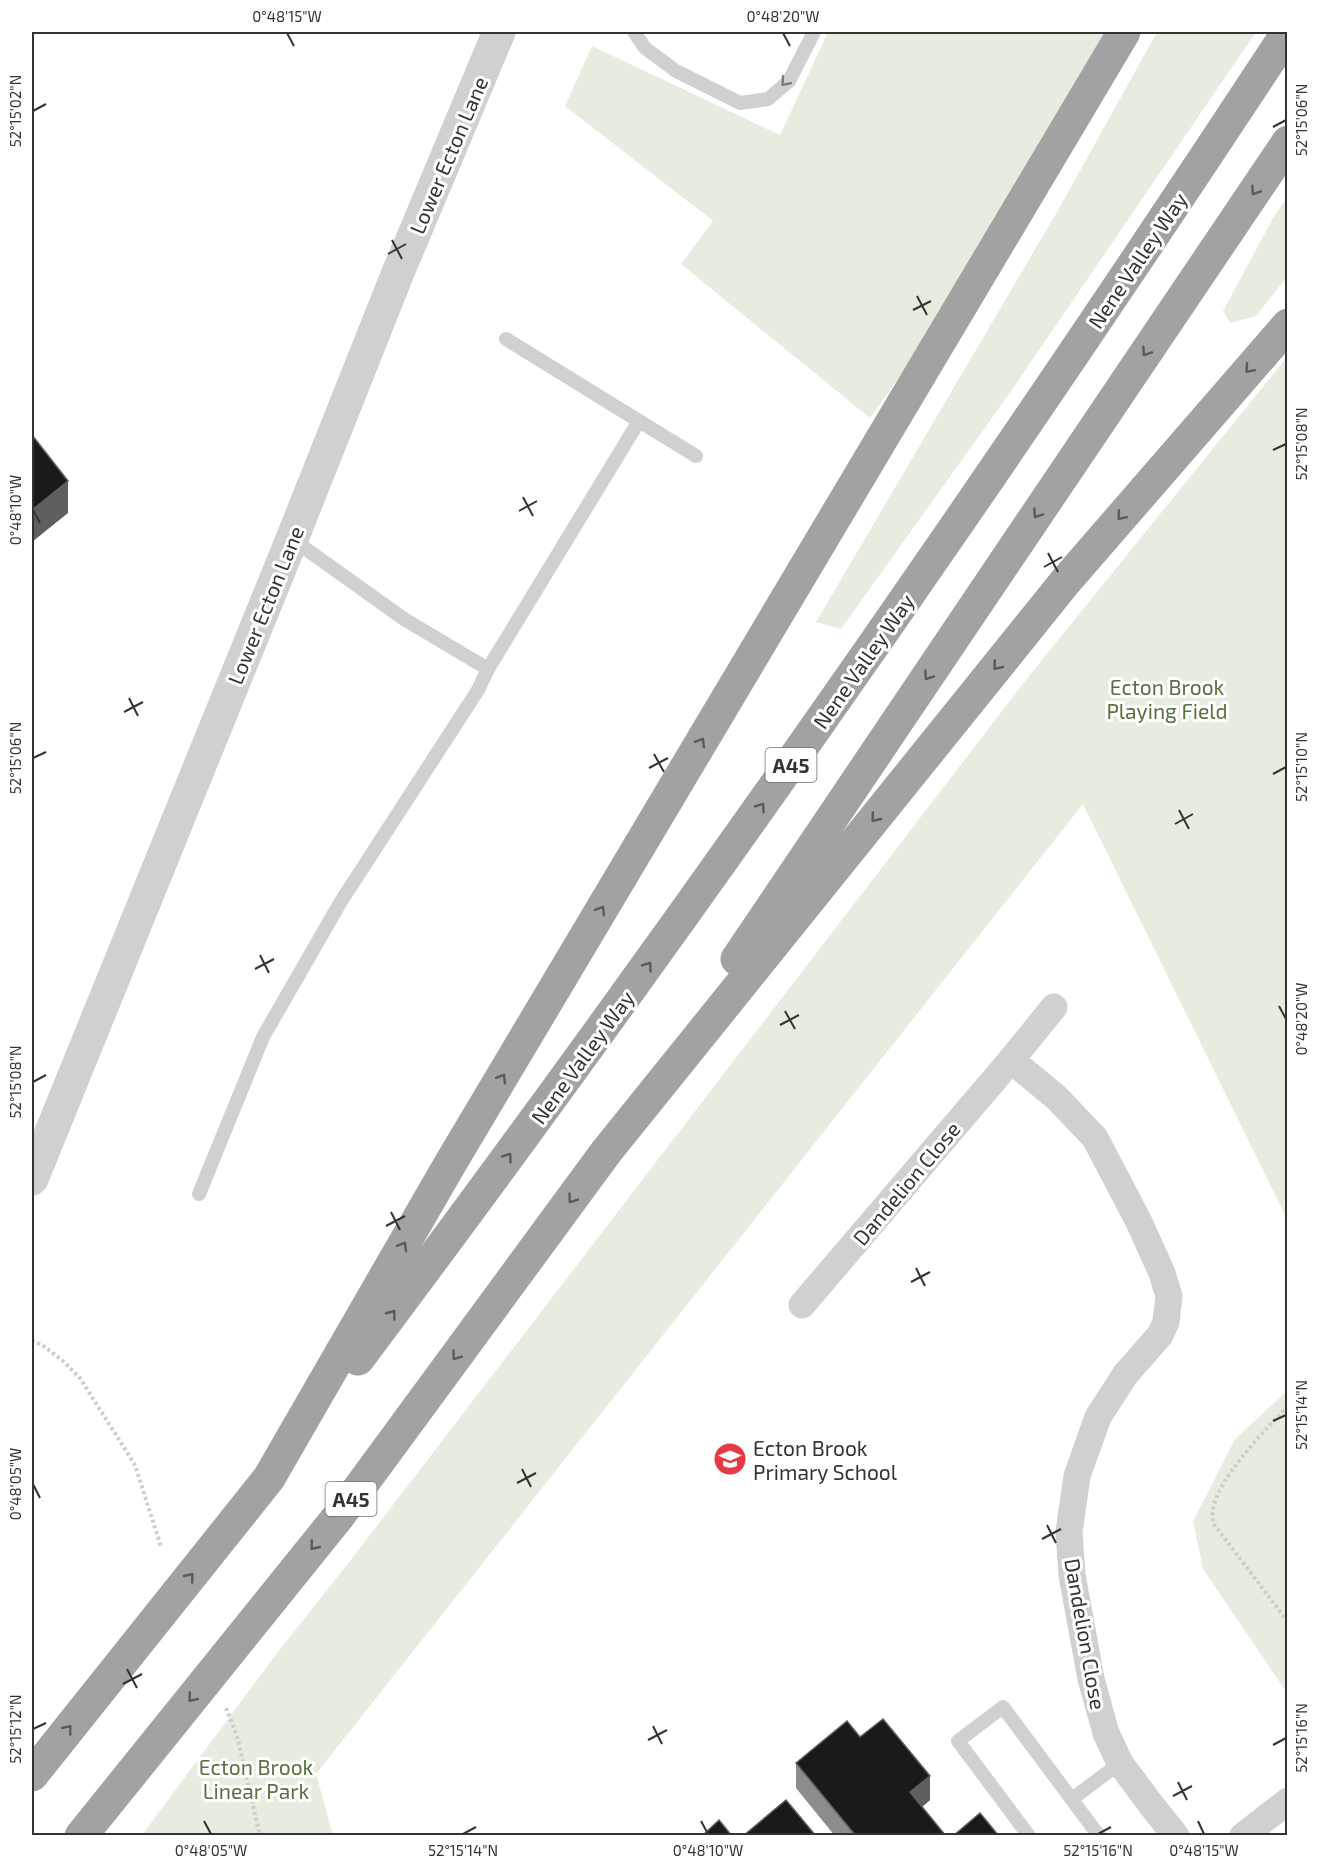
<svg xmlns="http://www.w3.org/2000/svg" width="1319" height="1867" font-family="'Exo 2',sans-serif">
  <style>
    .green { fill: #e6ecdf }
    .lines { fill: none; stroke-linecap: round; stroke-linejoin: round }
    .path { stroke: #cdcdcd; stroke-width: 4; stroke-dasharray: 3 3; stroke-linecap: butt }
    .service { stroke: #d0d0d0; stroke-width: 14 }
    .minor { stroke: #d0d0d0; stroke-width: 27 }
    .tertiary { stroke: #d0d0d0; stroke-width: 33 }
    .trunk { stroke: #a2a2a2; stroke-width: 33 }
    .wall { fill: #8c8c8c }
    .shaded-wall { fill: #5f5f5f }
    .building { fill: #1a1a1a; stroke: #5f5f5f; stroke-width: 1.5 }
    .oneway { stroke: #7a7a7a }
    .oneway2 { stroke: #5a5a5a }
    .ticks { fill: none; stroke: #333; stroke-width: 2 }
    .labels { text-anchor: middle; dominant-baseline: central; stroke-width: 6; stroke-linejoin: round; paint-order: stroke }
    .shield { fill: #fff; stroke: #707070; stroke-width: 1.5 }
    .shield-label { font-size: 20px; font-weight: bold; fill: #333 }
    .street-label { font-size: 21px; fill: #333; stroke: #fff }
    .park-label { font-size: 21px; fill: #56703f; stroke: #fff }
    .poi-label { font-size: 21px; fill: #333; stroke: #fff; text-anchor: start }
    .neatline { fill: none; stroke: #333; stroke-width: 2 }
    .ticks-label { font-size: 15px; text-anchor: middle; fill: #333 }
  </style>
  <rect width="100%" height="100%" fill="#fff"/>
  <!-- green -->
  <g class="green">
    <polygon points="828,32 1108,32 963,287 870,418 681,264 713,221 565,106 592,46 780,135"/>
    <polygon points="1157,32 1256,32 1007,397 841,629 816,622 1057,212"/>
    <polygon points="1287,197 1287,277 1256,316 1230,323 1223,311 1273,218"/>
    <polygon points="1287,357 1287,1219 1083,804 316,1774 333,1835 142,1835 274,1657 353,1557 1025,681"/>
    <polygon points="1287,1391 1287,1693 1203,1569 1193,1521 1235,1439"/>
  </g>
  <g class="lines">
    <!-- path -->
    <g class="path">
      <polyline points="32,1340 45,1347 64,1362 80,1378 135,1465 161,1547"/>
      <path d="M1288 1406C1266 1429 1218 1478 1213 1509 1212 1513 1213 1518 1213 1523L1288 1622"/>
      <polyline points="226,1708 237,1736 260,1836"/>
    </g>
    <!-- service -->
    <g class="service">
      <polyline points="634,32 645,48 676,71 740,103 768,99 789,81 814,32"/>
      <polyline points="506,339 639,421"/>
      <polyline points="488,669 639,421 696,456"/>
      <polyline points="199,1194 263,1037 340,903 478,690 488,669 404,619 292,539"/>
      <polyline points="1072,1799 1120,1763"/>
      <polyline points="1029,1836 958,1741 1003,1707 1099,1836"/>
    </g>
    <!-- minor -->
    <g class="minor">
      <polyline points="1054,1007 1011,1060 1057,1098 1095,1138 1139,1222 1162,1273 1169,1296 1166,1322 1160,1335 1125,1375 1098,1417 1077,1476 1069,1532 1072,1575 1091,1679 1106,1733 1120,1763 1152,1806 1176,1836"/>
      <polyline points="802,1305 1011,1060"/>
      <polyline points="1243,1836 1288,1801"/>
    </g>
    <!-- tertiary -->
    <polyline class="tertiary" points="32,1179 292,539 397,275 499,32"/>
    <!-- trunk -->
    <g class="trunk">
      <polyline points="737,959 1288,142"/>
      <path d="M358 1359C682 927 991 484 1288 32"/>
      <polyline points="32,1775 269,1478 450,1164 1124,32"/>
      <polyline points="81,1836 338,1517 606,1152 1065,582 1288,325"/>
    </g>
  </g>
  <!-- wall -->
  <polygon class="wall" points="860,1737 930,1800 922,1807 946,1836 835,1836 796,1788 796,1763"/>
  <!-- shaded-wall -->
  <g class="shaded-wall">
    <polygon points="68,481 68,513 32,542 32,510"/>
    <polygon points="930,1776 930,1800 910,1817 910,1792"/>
  </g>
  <!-- building -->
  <g class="building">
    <polygon points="32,435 68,481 32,510"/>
    <polygon points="883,1719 930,1776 910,1792 946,1836 856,1836 796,1763 847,1721 860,1737"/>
    <polygon points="786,1800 816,1836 743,1836"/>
    <polygon points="980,1813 999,1836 953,1836"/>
    <polygon points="719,1820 732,1836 702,1836"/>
  </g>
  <!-- one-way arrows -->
  <defs><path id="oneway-chevron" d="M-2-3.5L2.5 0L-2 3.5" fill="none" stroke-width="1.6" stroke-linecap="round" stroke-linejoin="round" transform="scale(1.5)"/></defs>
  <use class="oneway" href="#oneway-chevron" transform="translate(785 82) rotate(131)"/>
  <g class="oneway2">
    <use href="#oneway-chevron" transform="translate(1255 191) rotate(124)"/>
    <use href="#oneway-chevron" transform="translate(1146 352) rotate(124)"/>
    <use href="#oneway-chevron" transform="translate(1249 369) rotate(131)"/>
    <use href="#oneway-chevron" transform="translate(1037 514) rotate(124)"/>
    <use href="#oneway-chevron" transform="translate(1121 516) rotate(131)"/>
    <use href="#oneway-chevron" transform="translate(997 666) rotate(129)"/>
    <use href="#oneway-chevron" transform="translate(928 676) rotate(124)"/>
    <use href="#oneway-chevron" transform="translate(701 742) rotate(-59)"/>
    <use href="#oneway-chevron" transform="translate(761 807) rotate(-55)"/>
    <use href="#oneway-chevron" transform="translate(875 818) rotate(129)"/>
    <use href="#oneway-chevron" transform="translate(601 910) rotate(-59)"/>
    <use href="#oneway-chevron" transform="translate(648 966) rotate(-55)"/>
    <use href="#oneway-chevron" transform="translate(502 1078) rotate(-59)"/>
    <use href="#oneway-chevron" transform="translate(508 1157) rotate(-54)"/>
    <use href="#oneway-chevron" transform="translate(572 1199) rotate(126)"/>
    <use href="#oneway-chevron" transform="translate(403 1246) rotate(-60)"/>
    <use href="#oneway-chevron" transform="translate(392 1314) rotate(-53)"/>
    <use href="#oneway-chevron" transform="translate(456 1356) rotate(126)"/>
    <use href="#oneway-chevron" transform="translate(314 1546) rotate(129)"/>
    <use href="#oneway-chevron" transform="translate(190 1577) rotate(-51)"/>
    <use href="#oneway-chevron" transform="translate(192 1698) rotate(129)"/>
    <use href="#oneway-chevron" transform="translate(68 1729) rotate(-51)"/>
  </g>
  <!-- ticks -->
  <path class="ticks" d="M287 33 294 46M783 33 790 46M33 111 46 104M1273 127 1286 120M392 240 402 259M388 254 406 244M917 296 927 315M913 310 931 301M1273 450 1286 444M523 497 533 516M33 510 40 523M519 511 537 501M1048 553 1058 572M1044 567 1062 557M129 698 138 716M124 712 143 702M654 754 664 772M33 758 46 752M649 768 668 758M1273 774 1286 767M1179 810 1189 829M1175 824 1193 814M260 955 269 973M255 969 274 959M1279 1006 1286 1019M785 1011 795 1029M780 1025 799 1015M33 1082 46 1075M391 1212 400 1230M386 1226 405 1216M916 1268 925 1286M911 1282 930 1272M1273 1421 1286 1415M522 1469 531 1487M517 1483 536 1473M33 1484 40 1498M1047 1525 1056 1543M1042 1539 1061 1529M127 1669 137 1688M123 1684 142 1674M653 1726 662 1744M33 1729 46 1723M648 1740 667 1730M1273 1745 1286 1738M1178 1782 1187 1800M1173 1796 1192 1786M204 1821 211 1834M701 1821 708 1834M1198 1821 1204 1834M463 1834 476 1827M1098 1834 1111 1827"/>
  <!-- icons -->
  <defs>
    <g id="school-disc" transform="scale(1.725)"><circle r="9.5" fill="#e63946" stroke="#fff"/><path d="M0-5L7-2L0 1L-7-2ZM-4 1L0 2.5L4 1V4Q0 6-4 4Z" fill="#fff"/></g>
  </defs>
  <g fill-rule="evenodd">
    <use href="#school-disc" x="730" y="1459"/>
  </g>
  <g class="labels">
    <!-- shield labels -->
    <g class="shield">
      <rect x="765.5" y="748" width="51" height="34" rx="4.5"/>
      <rect x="325.5" y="1482" width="51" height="34" rx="4.5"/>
    </g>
    <g class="shield-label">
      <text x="791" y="765">A45</text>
      <text x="351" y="1499">A45</text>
    </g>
    <!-- street labels -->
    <g class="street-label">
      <text transform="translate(448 155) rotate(-67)">Lower Ecton Lane</text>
      <text transform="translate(1137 260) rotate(-56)">Nene Valley Way</text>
      <text transform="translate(265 605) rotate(-68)">Lower Ecton Lane</text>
      <text transform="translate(863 661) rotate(-55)">Nene Valley Way</text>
      <text transform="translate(582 1057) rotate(-54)">Nene Valley Way</text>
      <text transform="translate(906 1183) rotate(-50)">Dandelion Close</text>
      <text transform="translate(1086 1634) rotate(80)">Dandelion Close</text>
    </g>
    <!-- park labels -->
    <g class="park-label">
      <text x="1167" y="686">Ecton Brook<tspan x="1167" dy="24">Playing Field</tspan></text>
      <text x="256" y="1766">Ecton Brook<tspan x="256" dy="24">Linear Park</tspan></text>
    </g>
    <!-- poi labels -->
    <g class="poi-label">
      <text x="753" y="1447">Ecton Brook<tspan x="753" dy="24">Primary School</tspan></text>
    </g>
  </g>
  <!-- border -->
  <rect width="1319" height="1867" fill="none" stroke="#ffffff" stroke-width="66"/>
  <rect x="33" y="33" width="1253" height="1801" class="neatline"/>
  <g class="ticks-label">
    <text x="287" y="22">0°48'15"W</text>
    <text x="783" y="22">0°48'20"W</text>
    <text transform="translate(16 111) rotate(-90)" y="5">52°15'02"N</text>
    <text transform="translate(1302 120) rotate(-90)" y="5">52°15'06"N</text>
    <text transform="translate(1302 444) rotate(-90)" y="5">52°15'08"N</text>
    <text transform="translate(16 510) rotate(-90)" y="5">0°48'10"W</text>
    <text transform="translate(16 758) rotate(-90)" y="5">52°15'06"N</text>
    <text transform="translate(1302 767) rotate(-90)" y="5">52°15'10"N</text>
    <text transform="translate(1302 1019) rotate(-90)" y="5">0°48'20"W</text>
    <text transform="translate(16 1082) rotate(-90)" y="5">52°15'08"N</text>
    <text transform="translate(1302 1415) rotate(-90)" y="5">52°15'14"N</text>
    <text transform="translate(16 1484) rotate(-90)" y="5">0°48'05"W</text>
    <text transform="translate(16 1729) rotate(-90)" y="5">52°15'12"N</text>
    <text transform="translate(1302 1738) rotate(-90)" y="5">52°15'16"N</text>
    <text x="211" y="1856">0°48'05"W</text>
    <text x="463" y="1856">52°15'14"N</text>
    <text x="708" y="1856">0°48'10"W</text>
    <text x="1098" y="1856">52°15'16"N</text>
    <text x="1204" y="1856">0°48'15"W</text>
  </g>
</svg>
